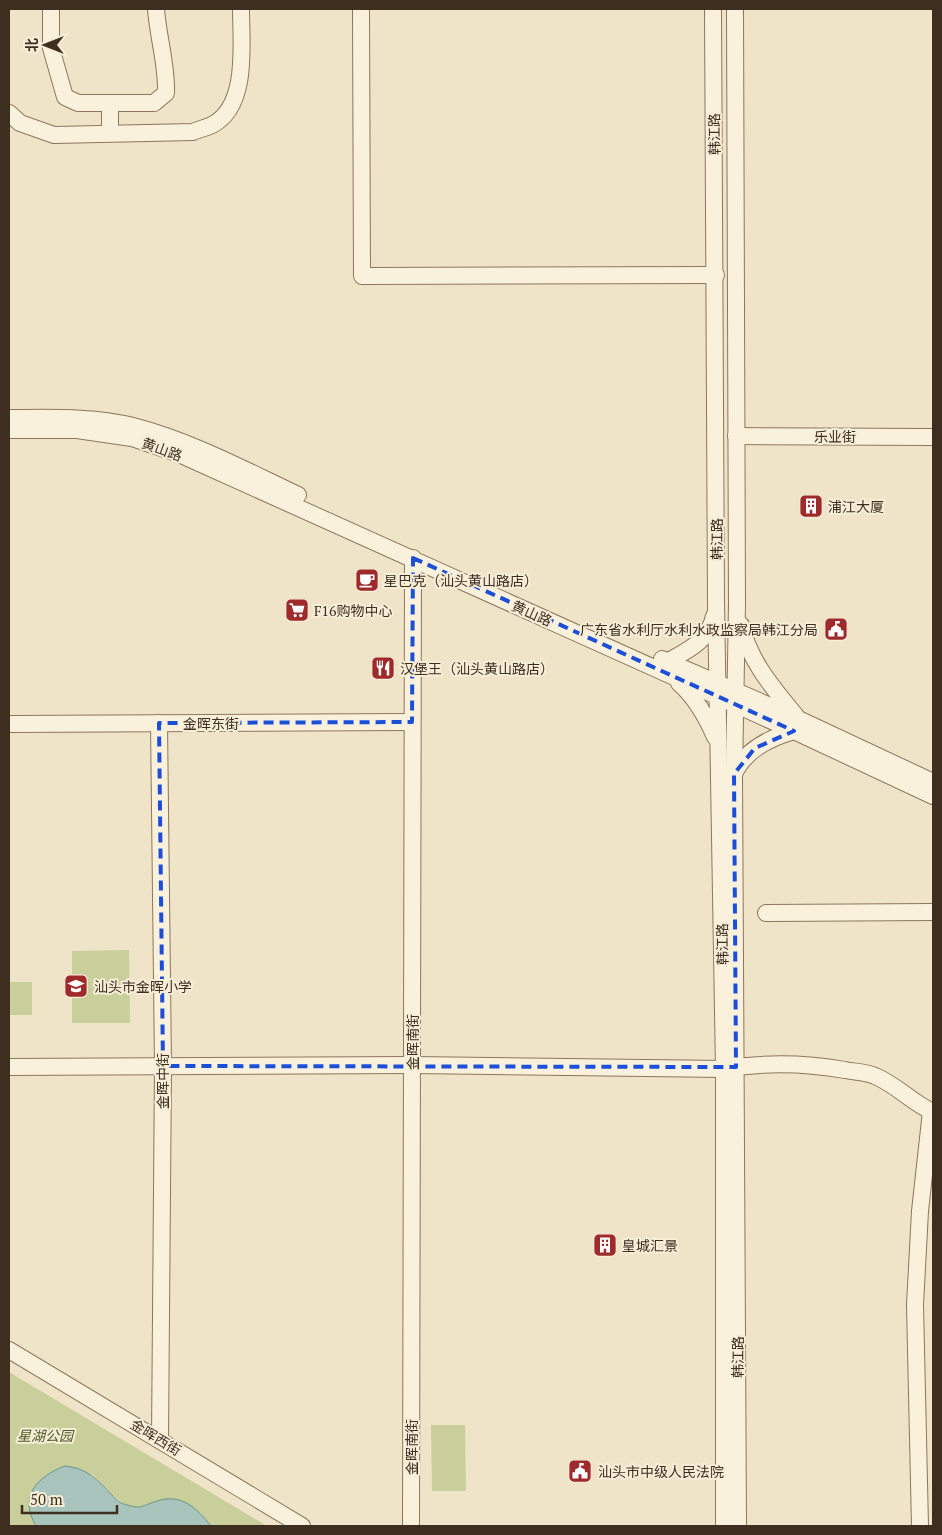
<svg xmlns="http://www.w3.org/2000/svg" width="942" height="1535" font-family="'PT Serif','Noto Sans SC',serif">
  <style>
    .green { fill: #c9cf9b }
    .water { fill: #a9c4bc; stroke: #6f938a }
    .lines { fill: none; stroke-linecap: round; stroke-linejoin: round }
    .minor-casing { stroke: #8d765c; stroke-width: 18 }
    .minor { stroke: #faf1dc; stroke-width: 16 }
    .marked { fill: none; stroke: #1d4ed8; stroke-width: 4; stroke-dasharray: 10 6; stroke-linejoin: round }
    .labels { text-anchor: middle; dominant-baseline: central; stroke-width: 4; stroke-linejoin: round; paint-order: stroke }
    .street-label { font-size: 14px; fill: #3d2e20; stroke: #f7eed8 }
    .poi-label { font-size: 14px; fill: #3d2e20; stroke: #f7eed8; text-anchor: start }
    .park-label { font-size: 14px; font-style: italic; fill: #4d5a26; stroke: #f7eed8 }
  </style>
  <rect width="100%" height="100%" fill="#f0e4c8"/>
  <!-- green -->
  <g class="green">
    <polygon points="129,950 130,1023 72,1023 72,951"/>
    <rect x="9" y="982" width="23" height="33"/>
    <polygon points="9,1372 267,1526 211,1526 201,1513 158,1501 139,1509 121,1503 92,1474 34,1524 36,1526 9,1526"/>
    <polygon points="431,1425 465,1425 466,1491 432,1491"/>
  </g>
  <!-- water -->
  <path class="water" d="M65 1466C87 1468 98 1480 112 1495 116 1499 119 1503 124 1504 143 1510 140 1506 157 1501 181 1493 197 1508 211 1526H36C18 1496 38 1476 65 1466Z"/>
  <g class="lines">
    <!-- minor casing -->
    <g class="minor-casing">
      <g id="minor">
        <path d="M51 9V48L65 97 78 103H154L166 93C167 65 158 37 156 9"/>
        <polyline points="361,9 362,276 716,275"/>
        <polyline points="713,9 716,604 724,1069 724,1526"/>
        <polyline points="735,9 737,605 734,774 738,1526"/>
        <polyline points="110,104 110,133"/>
        <path d="M9 113 20 123 54 135 193 132C199 129 206 128 212 125 249 106 241 43 241 9"/>
        <path d="M9 418C50 418 93 416 133 426 191 441 245 470 298 495"/>
        <polyline points="9,430 77,430 132,438 179,454 794,731 933,796"/>
        <polyline points="736,436 933,437"/>
        <path d="M741 625C750 662 773 688 796 716"/>
        <polyline points="662,659 777,709 933,782"/>
        <path d="M667 662C688 650 709 641 714 616"/>
        <path d="M679 683C696 698 706 716 715 737"/>
        <polyline points="159,723 163,1066 160,1440"/>
        <polyline points="9,724 412,722"/>
        <path d="M734 774C745 750 769 738 794 731"/>
        <polyline points="766,913 933,912"/>
        <path d="M9 1067 412 1065 724 1069C765 1062 805 1063 845 1070 855 1072 866 1072 875 1076 897 1085 912 1103 933 1112"/>
        <polyline points="9,1350 302,1526"/>
        <polyline points="411,1526 413,558"/>
        <polyline points="920,1526 915,1305 920,1211 931,1111"/>
      </g>
    </g>
    <!-- minor -->
    <use href="#minor" class="minor"/>
  </g>
  <!-- marked area -->
  <path class="marked" d="M413 558 794 731 755 748 734 774 736 1067 163 1066 159 723 412 722Z"/>
  <!-- icons -->
  <defs>
    <g id="building-square" transform="scale(1.25)"><rect x="-9" y="-9" width="18" height="18" rx="4" fill="#9e2a2b" stroke="#f7eed8"/><path d="M-4-6H4V6H1V3H-1V6H-4ZM-2.5-4.3h1.7v1.8h-1.7ZM.8-4.3h1.7v1.8H.8ZM-2.5-1h1.7V.8h-1.7ZM.8-1h1.7V.8H.8Z" fill="#fff"/></g>
    <g id="cafe-square" transform="scale(1.25)"><rect x="-9" y="-9" width="18" height="18" rx="4" fill="#9e2a2b" stroke="#f7eed8"/><path d="M-5.5-4.5H6V0H3Q3 3.5 0 3.5H-2.5Q-5.5 3.5-5.5 0ZM3-3.2v2h1.7v-2ZM-6 4.5H4V6H-6Z" fill="#fff"/></g>
    <g id="supermarket-square" transform="scale(1.25)"><rect x="-9" y="-9" width="18" height="18" rx="4" fill="#9e2a2b" stroke="#f7eed8"/><path d="M-6-5.5h2.5l.6 2H6L4.5 2H-2.5L-4.4-4H-6ZM-1.5 3.2a1.3 1.3 0 1 0 .1 0ZM3 3.2a1.3 1.3 0 1 0 .1 0Z" fill="#fff"/></g>
    <g id="civic-square" transform="scale(1.25)"><rect x="-9" y="-9" width="18" height="18" rx="4" fill="#9e2a2b" stroke="#f7eed8"/><path d="M-.6-6.5H3V-4.5H.6V-3L4-1V1h2V6H-6V1h2V-1L-.6-3ZM-1.2 2.5V6h2.4V2.5Z" fill="#fff"/></g>
    <g id="restaurant-square" transform="scale(1.25)"><rect x="-9" y="-9" width="18" height="18" rx="4" fill="#9e2a2b" stroke="#f7eed8"/><path d="M-5-6h1v4h1v-4h1v4h1v-4h1v5L-1.5 .5V6h-2V.5L-5-1ZM5-6V6H3V1.5H1.5Q1.5-4 5-6Z" fill="#fff"/></g>
    <g id="school-square" transform="scale(1.25)"><rect x="-9" y="-9" width="18" height="18" rx="4" fill="#9e2a2b" stroke="#f7eed8"/><path d="M0-5L7-2L0 1L-7-2ZM-4 1L0 2.5L4 1V4Q0 6-4 4Z" fill="#fff"/></g>
  </defs>
  <g fill-rule="evenodd">
    <use href="#building-square" x="811" y="506"/>
    <use href="#cafe-square" x="367" y="580"/>
    <use href="#supermarket-square" x="297" y="610"/>
    <use href="#civic-square" x="836" y="629"/>
    <use href="#restaurant-square" x="383" y="668"/>
    <use href="#school-square" x="76" y="986"/>
    <use href="#building-square" x="605" y="1245"/>
    <use href="#civic-square" x="580" y="1471"/>
  </g>
  <g class="labels">
    <!-- street labels -->
    <g class="street-label">
      <text transform="translate(714 134) rotate(-91)">韩江路</text>
      <text x="835" y="436">乐业街</text>
      <text transform="translate(162 449) rotate(20)">黄山路</text>
      <text transform="translate(716 539) rotate(-90)">韩江路</text>
      <text transform="translate(532 613) rotate(24)">黄山路</text>
      <text x="211" y="723">金晖东街</text>
      <text transform="translate(722 944) rotate(-91)">韩江路</text>
      <text transform="translate(412 1042) rotate(-90)">金晖南街</text>
      <text transform="translate(162 1081) rotate(-90)">金晖中街</text>
      <text transform="translate(737 1357) rotate(-90)">韩江路</text>
      <text transform="translate(156 1437) rotate(31)">金晖西街</text>
      <text transform="translate(411 1447) rotate(-90)">金晖南街</text>
    </g>
    <!-- poi labels -->
    <g class="poi-label">
      <text x="828" y="506">浦江大厦</text>
      <text x="384" y="580">星巴克（汕头黄山路店）</text>
      <text x="314" y="610">F16购物中心</text>
      <text x="818" y="629" text-anchor="end">广东省水利厅水利水政监察局韩江分局</text>
      <text x="400" y="668">汉堡王（汕头黄山路店）</text>
      <text x="94" y="986">汕头市金晖小学</text>
      <text x="622" y="1245">皇城汇景</text>
      <text x="598" y="1471">汕头市中级人民法院</text>
    </g>
    <!-- park labels -->
    <g class="park-label">
      <text x="45" y="1435">星湖公园</text>
    </g>
  </g>
  <!-- border -->
  <rect width="942" height="1535" fill="none" stroke="#3d2e20" stroke-width="20"/>
  <!-- north arrow -->
  <g transform="translate(45 45) rotate(270)" stroke="#f7eed8" stroke-width="4" paint-order="stroke">
  <path d="M0-4L9 19L0 12L-9 19Z" fill="#3d2e20"/>
  <text y="-8" font-size="14" font-weight="bold" text-anchor="middle" fill="#3d2e20">北</text>
  </g>
  <!-- scale -->
  <path d="M22 1505v8h95v-8" fill="none" stroke="#3d2e20" stroke-width="2.5"/>
  <text x="30" y="1505" font-size="15" fill="#3d2e20" stroke="#f7eed8" stroke-width="4" paint-order="stroke">50 m</text>
</svg>
